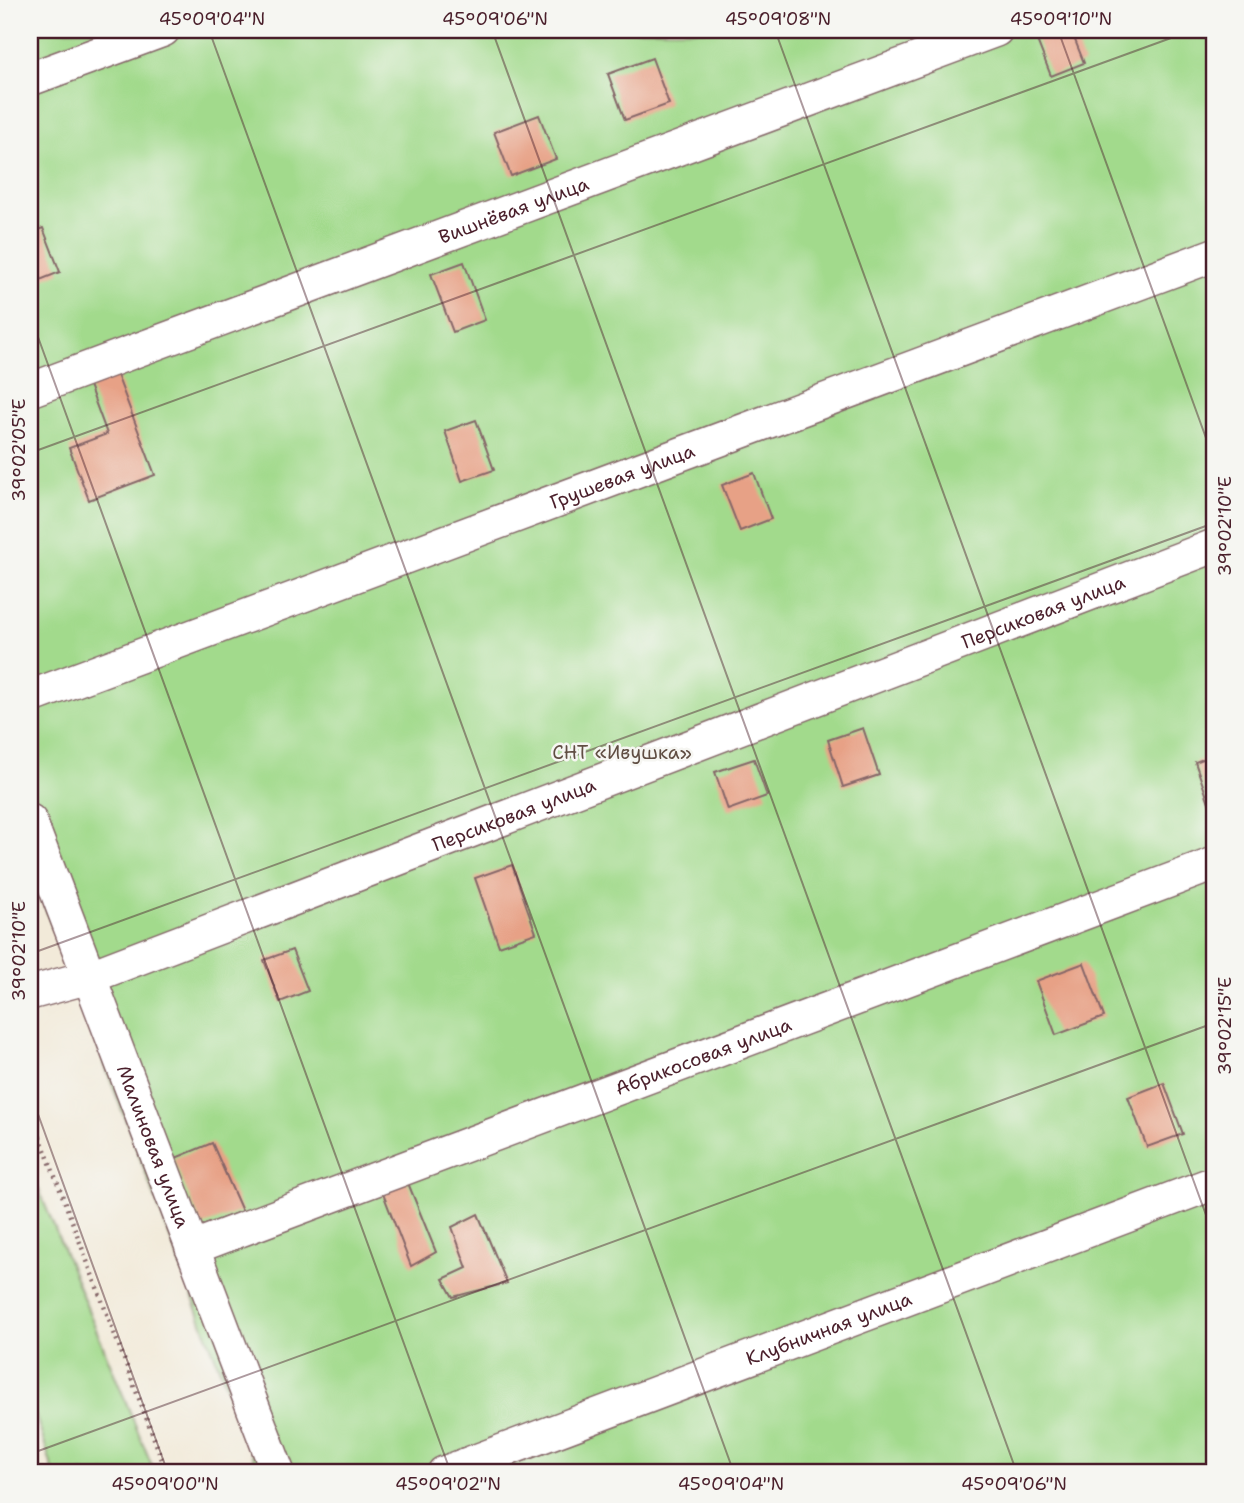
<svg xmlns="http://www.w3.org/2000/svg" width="1244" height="1503" font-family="'Shantell Sans',sans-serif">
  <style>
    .green { fill: #a2da8c; stroke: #767c5c; stroke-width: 2 }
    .building { fill: #e7a186 }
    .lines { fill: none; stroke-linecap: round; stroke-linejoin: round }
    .street-casing { stroke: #856668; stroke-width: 36 }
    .path { stroke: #856668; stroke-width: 4.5; stroke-dasharray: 2 5; stroke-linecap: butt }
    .street { stroke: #fff; stroke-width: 33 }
    .ticks { fill: none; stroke: #4a1f2b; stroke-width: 2; stroke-opacity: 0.45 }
    .labels { text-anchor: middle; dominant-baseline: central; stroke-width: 5; stroke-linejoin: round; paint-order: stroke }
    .street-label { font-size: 19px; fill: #4a1f2b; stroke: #f6f6f2 }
    .park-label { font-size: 19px; fill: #604e43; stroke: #f6f6f2 }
    .neatline { fill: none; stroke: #4a1f2b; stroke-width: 2.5 }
    .ticks-label { font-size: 18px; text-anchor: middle; fill: #4a1f2b }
  </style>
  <rect width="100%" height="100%" fill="#f6f6f2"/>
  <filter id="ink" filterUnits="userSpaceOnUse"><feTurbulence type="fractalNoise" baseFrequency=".0143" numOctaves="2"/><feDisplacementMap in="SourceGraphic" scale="14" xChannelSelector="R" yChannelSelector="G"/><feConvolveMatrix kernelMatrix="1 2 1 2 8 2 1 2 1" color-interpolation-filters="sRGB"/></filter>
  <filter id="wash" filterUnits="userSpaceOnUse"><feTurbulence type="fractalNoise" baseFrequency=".00686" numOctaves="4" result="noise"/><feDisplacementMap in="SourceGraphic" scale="28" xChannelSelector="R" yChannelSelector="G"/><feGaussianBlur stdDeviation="1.57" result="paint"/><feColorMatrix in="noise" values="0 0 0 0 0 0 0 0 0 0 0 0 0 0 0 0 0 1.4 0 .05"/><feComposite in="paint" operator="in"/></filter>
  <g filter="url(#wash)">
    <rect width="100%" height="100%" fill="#f2ead9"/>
    <!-- green -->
    <g class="green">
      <polygon points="30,30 1214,30 1214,1473 259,1473 30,867"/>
      <polygon points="30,1168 155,1473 54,1473 30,1398"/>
    </g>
    <g id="blocks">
      <!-- building -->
      <g class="building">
        <polygon points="1033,30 1071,30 1084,63 1051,76"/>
        <polygon points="652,58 669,104 625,120 608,74"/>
        <polygon points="539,115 556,159 511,176 494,132"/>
        <polygon points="43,228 60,272 30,284 30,233"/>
        <polygon points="464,262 485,320 453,332 431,274"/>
        <polygon points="114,367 155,475 89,500 69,448 107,434 86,377"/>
        <polygon points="476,420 494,470 462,481 445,431"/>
        <polygon points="754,473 771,519 740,531 722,485"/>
        <polygon points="863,728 879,775 843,787 828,740"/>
        <polygon points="1214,755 1214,817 1195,762"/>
        <polygon points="754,759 767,796 728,810 715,772"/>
        <polygon points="512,865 536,933 499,946 475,878"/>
        <polygon points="292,950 308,991 280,1002 264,960"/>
        <polygon points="1084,963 1104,1017 1056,1035 1036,981"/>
        <polygon points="1164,1083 1183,1134 1147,1147 1128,1097"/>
        <polygon points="212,1143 242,1211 202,1226 173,1159"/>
        <polygon points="406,1178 436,1252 411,1266 382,1191"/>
        <polygon points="478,1214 507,1283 453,1297 443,1279 467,1268 452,1227"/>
      </g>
    </g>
  </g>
  <g filter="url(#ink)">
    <use href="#blocks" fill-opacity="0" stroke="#856668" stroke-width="2"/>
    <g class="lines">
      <!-- street casing -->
      <g class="street-casing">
        <g id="street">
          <polyline points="30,79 163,30"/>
          <path id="s1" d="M30 390 996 30"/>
          <path id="s2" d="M30 697 1214 255"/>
          <path id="s3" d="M30 821 278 1473"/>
          <path id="s4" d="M30 993 89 977 1214 546"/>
          <path id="s5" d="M192 1248 1214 864"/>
          <path id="s6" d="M444 1473 1214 1183"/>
        </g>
      </g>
      <!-- path -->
      <polyline class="path" points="30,1110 167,1473"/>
      <!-- street -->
      <use href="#street" class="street"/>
    </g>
  </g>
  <!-- ticks -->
  <path class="ticks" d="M209 30 734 1473M492 30 1017 1473M775 30 1214 1237M1058 30 1214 460M30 315 451 1473M30 453 1193 30M30 954 1214 523M30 1092 168 1473M30 1454 1214 1023"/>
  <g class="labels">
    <!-- street labels -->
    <g class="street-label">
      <text stroke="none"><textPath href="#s1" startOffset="516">Вишнёвая улица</textPath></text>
      <text stroke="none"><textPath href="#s2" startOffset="632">Грушевая улица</textPath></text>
      <text stroke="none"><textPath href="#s4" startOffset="1083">Персиковая улица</textPath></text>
      <text stroke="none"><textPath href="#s4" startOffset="516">Персиковая улица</textPath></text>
      <text stroke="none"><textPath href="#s5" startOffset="546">Абрикосовая улица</textPath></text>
      <text stroke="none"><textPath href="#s3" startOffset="348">Малиновая улица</textPath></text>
      <text stroke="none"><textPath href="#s6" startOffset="411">Клубничная улица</textPath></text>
    </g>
    <!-- park labels -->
    <g class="park-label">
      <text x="622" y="752">СНТ «Ивушка»</text>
    </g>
  </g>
  <!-- margin -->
  <rect width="1244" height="1503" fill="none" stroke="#f6f6f2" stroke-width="77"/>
  <rect x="38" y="38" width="1168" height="1426" class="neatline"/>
  <g class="ticks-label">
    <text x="212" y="25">45°09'04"N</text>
    <text x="495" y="25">45°09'06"N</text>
    <text x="778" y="25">45°09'08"N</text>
    <text x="1061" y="25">45°09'10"N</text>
    <text transform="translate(19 450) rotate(-90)" y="6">39°02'05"E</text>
    <text transform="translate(1225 526) rotate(-90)" y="6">39°02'10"E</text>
    <text transform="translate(19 951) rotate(-90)" y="6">39°02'10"E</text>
    <text transform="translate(1225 1026) rotate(-90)" y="6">39°02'15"E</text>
    <text x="165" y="1490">45°09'00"N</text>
    <text x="448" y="1490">45°09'02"N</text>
    <text x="731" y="1490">45°09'04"N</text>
    <text x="1014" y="1490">45°09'06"N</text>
  </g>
</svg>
